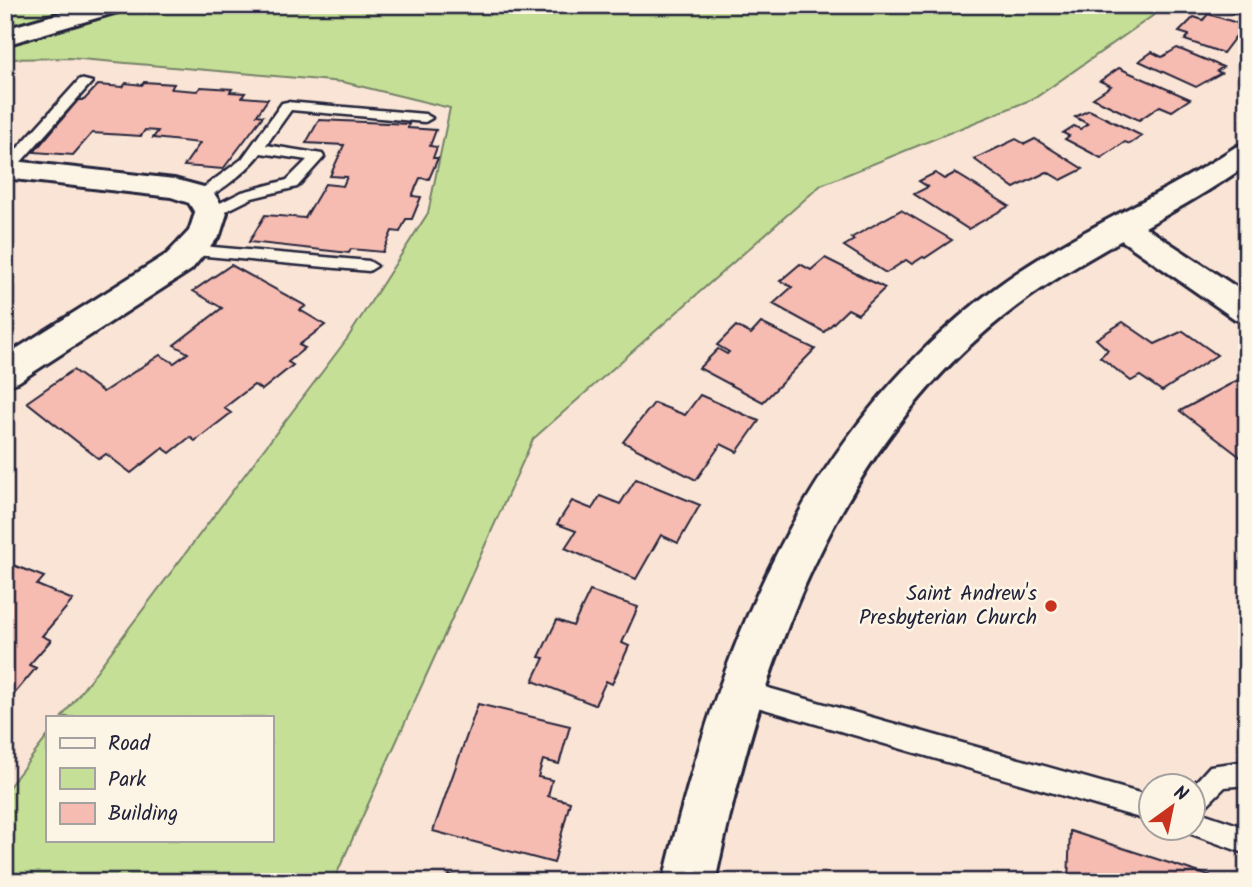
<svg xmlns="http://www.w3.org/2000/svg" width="1252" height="887" font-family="Kalam,sans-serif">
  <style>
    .green { fill: #c5e096; stroke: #748168; stroke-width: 2 }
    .building { fill: #f6bbb1; stroke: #22223b; stroke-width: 2 }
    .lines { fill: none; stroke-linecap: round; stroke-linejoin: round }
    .service-casing { stroke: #22223b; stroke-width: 5 }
    .minor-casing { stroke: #22223b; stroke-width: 6 }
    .tertiary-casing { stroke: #22223b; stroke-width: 6 }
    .service { fill: #fcf5e5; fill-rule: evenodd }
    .minor { fill: #fcf5e5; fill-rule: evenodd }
    .tertiary { fill: #fcf5e5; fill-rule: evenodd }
    .poi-dot { fill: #c8321e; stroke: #fcf5e5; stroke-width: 2.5 }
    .labels { text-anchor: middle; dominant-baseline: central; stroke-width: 5; stroke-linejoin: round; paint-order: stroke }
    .poi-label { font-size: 21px; fill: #22223b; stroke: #fcf5e5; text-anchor: end }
  </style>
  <rect width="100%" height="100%" fill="#fae4d5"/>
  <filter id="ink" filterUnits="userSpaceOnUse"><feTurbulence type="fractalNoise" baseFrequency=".0143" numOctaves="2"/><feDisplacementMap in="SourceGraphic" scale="14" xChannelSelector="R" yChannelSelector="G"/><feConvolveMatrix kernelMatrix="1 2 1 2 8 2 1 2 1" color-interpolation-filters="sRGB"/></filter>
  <g filter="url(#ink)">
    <!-- green -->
    <polygon class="green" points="5,5 1163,5 1158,12 1035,98 821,185 533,439 333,882 5,882 5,792 47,737 47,840 271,840 271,717 62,717 347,339 428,213 450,108 343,82 69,58 5,59"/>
    <!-- building -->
    <g class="building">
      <polygon points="1229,5 1247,5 1247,17 1226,11"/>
      <polygon points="1208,14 1247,26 1247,40 1236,36 1223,53 1185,40 1189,35 1179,32 1194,17 1203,20"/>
      <polygon points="1177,48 1223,67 1217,71 1221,73 1196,87 1139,61 1152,52 1162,57"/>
      <polygon points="1119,68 1130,73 1190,99 1172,111 1160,106 1139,120 1093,98 1111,86 1100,81"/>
      <polygon points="144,82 174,84 171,89 197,91 201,87 232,89 230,92 245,93 242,97 268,99 257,115 263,116 223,169 184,166 200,143 153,138 158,131 145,130 141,136 92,133 73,155 34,152 78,100 84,100 98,85 123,87 126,83 142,85"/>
      <polygon points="1089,110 1142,136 1130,144 1125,142 1101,158 1065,139 1069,136 1063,133 1074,126 1080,129 1088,124 1075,117"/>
      <polygon points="319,120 409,124 408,128 436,130 430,146 437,147 433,158 438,158 429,179 420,178 412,196 421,197 412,219 406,219 400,232 392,231 383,252 351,249 349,253 249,242 265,215 305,218 325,184 343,186 347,177 330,176 344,145 306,143"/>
      <polygon points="1016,139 1025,144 1035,139 1083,169 1061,180 1047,172 1014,188 974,159"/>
      <polygon points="935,173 944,179 955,173 1009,206 968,229 914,194 928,187 919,181"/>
      <polygon points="901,210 952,240 925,258 923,257 912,264 906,260 886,273 844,246 854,240 851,238"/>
      <polygon points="825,258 885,288 858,314 848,309 824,332 773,304 792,287 780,281 800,264 811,270"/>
      <polygon points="231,265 306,306 300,310 325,325 299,345 305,348 288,362 293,365 262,390 254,385 224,408 231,413 195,441 190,437 170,453 163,448 131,473 106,454 99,459 27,402 73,370 103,392 160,355 174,363 188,353 174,345 222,308 193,291"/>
      <polygon points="1123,322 1155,344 1183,331 1217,355 1162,391 1140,376 1131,381 1100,357 1108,350 1096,339"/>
      <polygon points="761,323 815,349 763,402 699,368 718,349 727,354 729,352 717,345 736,326 751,334"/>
      <polygon points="1238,380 1247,386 1247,462 1180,411"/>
      <polygon points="700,395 759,421 737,452 721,444 696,480 623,442 654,403 685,415"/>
      <polygon points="636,479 700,505 678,543 661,535 636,579 565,548 576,531 557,524 572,501 592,509 600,496 620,504"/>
      <polygon points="5,562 44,577 37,585 73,600 42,636 51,640 29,665 36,668 5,705"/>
      <polygon points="590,591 638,607 622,643 629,646 612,684 606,681 595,705 533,681 544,658 539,657 557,620 573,626"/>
      <polygon points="478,704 570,726 559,764 543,760 538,777 552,780 548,796 570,802 554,863 433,831"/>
      <polygon points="1070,831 1228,882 1068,882"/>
      <polygon points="449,875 484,882 447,882"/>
    </g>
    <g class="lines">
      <!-- service casing -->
      <g class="service-casing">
        <g id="service">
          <polygon points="80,79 92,82 12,172 5,173 5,162"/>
          <path d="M287 102 425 114 432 118 425 122 291 110 266 145 322 154 324 157 297 187 252 198 216 216H206V210L242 192 287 180 307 160 261 153C252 166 211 203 195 199L192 196 242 159 282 103Z"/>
          <polygon points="190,245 369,261 377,266 369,271 184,254 182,250"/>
          <polygon points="740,680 1150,796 1150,821 740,702 732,699 728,691 732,683"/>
          <polygon points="1247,761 1247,785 1225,787 1200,812 1247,828 1247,854 1183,831 1182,828 1192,828 1192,786 1210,766"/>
        </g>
      </g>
      <!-- minor casing -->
      <g class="minor-casing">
        <g id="minor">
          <polygon points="88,5 127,5 124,10 5,45 5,29"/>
          <polygon points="5,160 174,179 211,189 227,213 220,235 191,270 18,382 5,386 5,356 167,254 189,231 195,213 189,203 171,197 5,178"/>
          <polygon points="1122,216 1133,219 1247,294 1247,323 1235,319 1111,233 1106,226 1111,219"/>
        </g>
      </g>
      <!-- tertiary casing -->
      <g class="tertiary-casing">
        <path id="tertiary" d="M1247 143V165C1173 217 1089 252 1017 306 834 443 760 667 715 882H663C717 655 799 438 990 292 1066 234 1158 199 1237 146Z"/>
      </g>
      <!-- service -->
      <use href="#service" class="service"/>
      <!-- minor -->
      <use href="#minor" class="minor"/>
      <!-- tertiary -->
      <use href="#tertiary" class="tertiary"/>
    </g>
  </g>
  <!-- markers -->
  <circle class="poi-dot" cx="1051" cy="606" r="7"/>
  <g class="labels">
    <!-- poi labels -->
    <g class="poi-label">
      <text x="1037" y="594">Saint Andrew's<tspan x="1037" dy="24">Presbyterian Church</tspan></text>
    </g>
  </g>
  <!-- margin -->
  <rect width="1252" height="887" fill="none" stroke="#fcf5e5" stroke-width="28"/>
  <rect x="14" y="14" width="1224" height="859" fill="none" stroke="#22223b" stroke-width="2.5" filter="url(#ink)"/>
  <!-- legend -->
  <rect x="46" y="716" width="228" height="126" fill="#fcf5e5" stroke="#a5a1a1" stroke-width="2"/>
  <rect x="60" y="738" width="35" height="10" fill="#fcf5e5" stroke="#a5a1a1" stroke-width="2"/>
  <text x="108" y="750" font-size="21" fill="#22223b">Road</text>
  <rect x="60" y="768" width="35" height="21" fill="#c5e096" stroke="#a5a1a1" stroke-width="2"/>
  <text x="108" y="786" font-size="21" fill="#22223b">Park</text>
  <rect x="60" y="803" width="35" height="21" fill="#f6bbb1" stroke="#a5a1a1" stroke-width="2"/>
  <text x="108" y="820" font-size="21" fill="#22223b">Building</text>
  <!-- north arrow -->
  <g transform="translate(1172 807) rotate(33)"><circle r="33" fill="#fcf5e5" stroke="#a5a1a1" stroke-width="2"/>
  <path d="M0-5L12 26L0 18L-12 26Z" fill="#c8321e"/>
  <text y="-10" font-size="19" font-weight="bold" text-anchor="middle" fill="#22223b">N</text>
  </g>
</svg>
